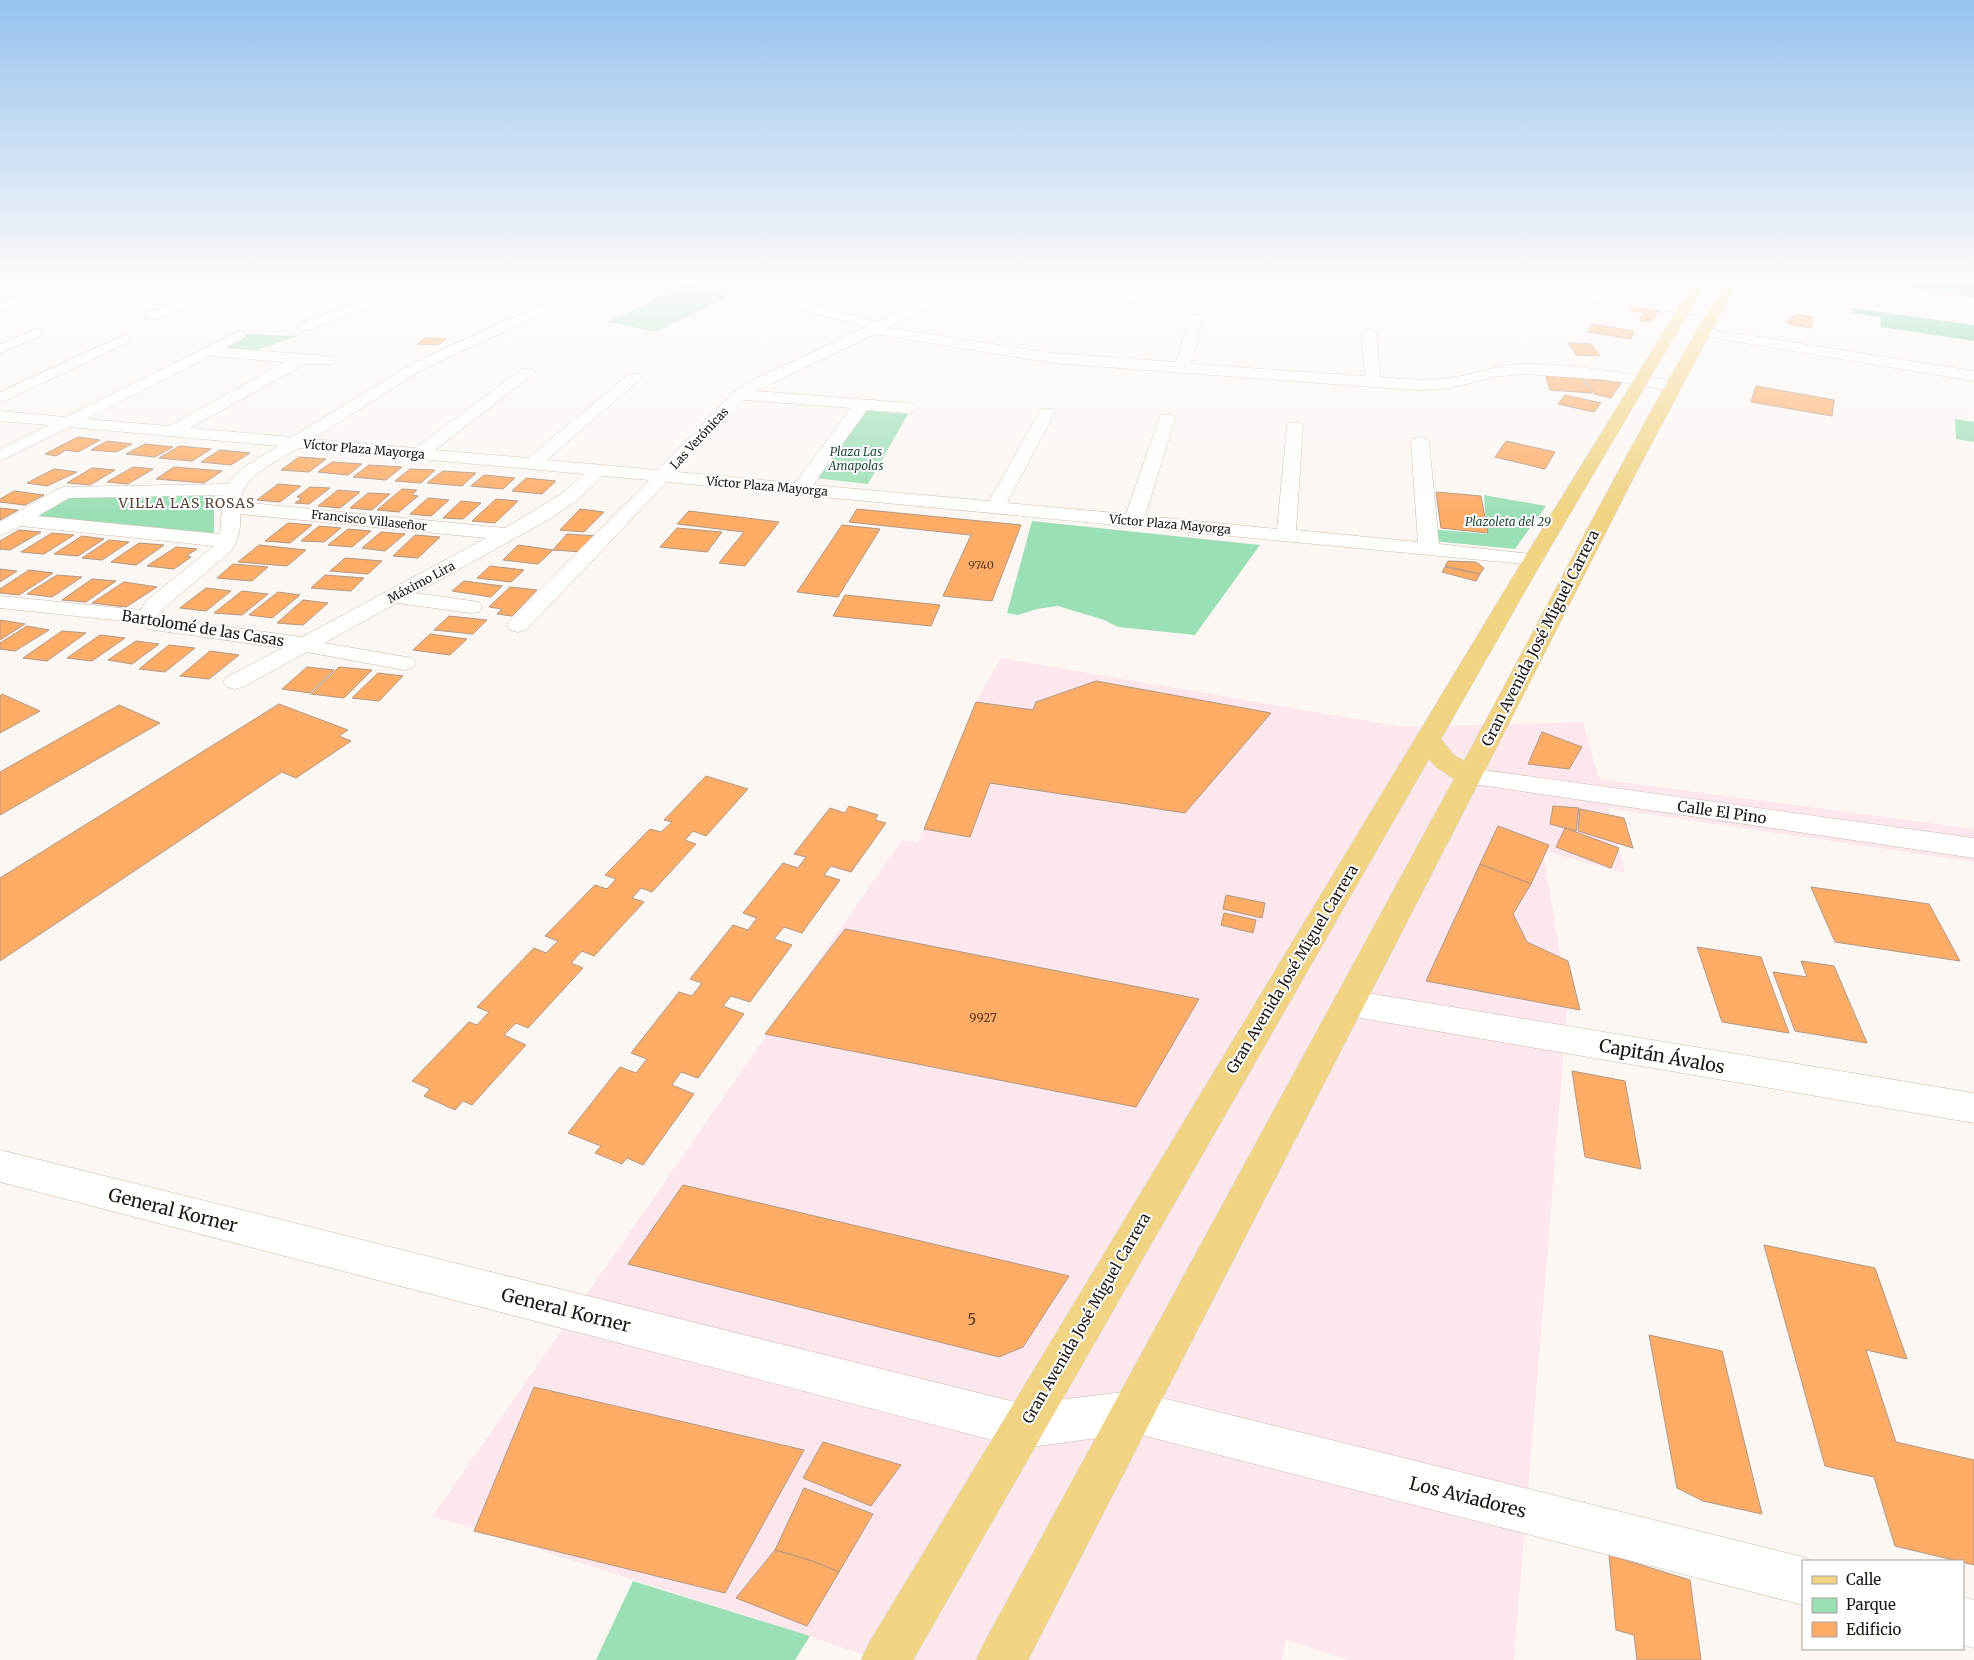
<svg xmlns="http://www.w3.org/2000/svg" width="1974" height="1660" font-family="Merriweather,serif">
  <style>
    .commercial { fill: #fce7ed }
    .green { fill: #9bdfb7 }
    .forest { fill: #5fca92 }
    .building { fill: #feac66; stroke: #ad9786 }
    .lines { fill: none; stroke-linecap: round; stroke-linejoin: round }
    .minor-casing { stroke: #ceb7a6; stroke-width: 1 }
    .major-casing { stroke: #d6d5d4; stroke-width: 1 }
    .minor { fill: #fff; fill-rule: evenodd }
    .major { fill: #f0d483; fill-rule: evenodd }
    .labels { text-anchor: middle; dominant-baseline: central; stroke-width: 4; stroke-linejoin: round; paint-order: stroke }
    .far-number-label { font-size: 11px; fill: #553b25 }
    .far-street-label { font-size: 12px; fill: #1d150f; stroke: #fff }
    .far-park-label { font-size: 12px; font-style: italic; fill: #1f4b34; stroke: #fff }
    .number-label { font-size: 12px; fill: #553b25 }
    .far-neighbourhood-label { font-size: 14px; letter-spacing: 1px; fill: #574435; stroke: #fff }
    .street-label { font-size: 15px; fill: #1d150f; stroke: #fff }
    .near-number-label { font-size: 15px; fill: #553b25 }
    .near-street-label { font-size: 18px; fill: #1d150f; stroke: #fff }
  </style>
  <rect width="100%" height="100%" fill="#fcf7f3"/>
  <!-- commercial -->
  <polygon class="commercial" points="1001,658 1402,727 1583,722 1599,779 1974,829 1974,862 1608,808 1625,873 1543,851 1568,1001 1514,1660 1348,1660 1286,1639 1282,1660 877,1660 810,1636 433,1516 902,840 918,842 976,702"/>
  <!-- green -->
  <g class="green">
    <polygon points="688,283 731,294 657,332 608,322"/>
    <polygon points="248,334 298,336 252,352 218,350"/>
    <polygon points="860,410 908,414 868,484 814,478"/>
    <polygon points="1955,419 1974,422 1974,442 1956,439"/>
    <polygon points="214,493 214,536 36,517 69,495"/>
    <polygon points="1484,495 1546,506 1515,549 1432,541 1429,529 1487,534"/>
    <polygon points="1032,521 1260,545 1195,635 1118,627 1104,620 1058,606 1037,609 1018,615 1007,613"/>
    <polygon points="633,1581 810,1636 795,1660 596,1660"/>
  </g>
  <!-- forest -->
  <g class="forest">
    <polygon points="1870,281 1974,281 1974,297"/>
    <polygon points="1852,308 1974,325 1974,341 1881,327 1880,317 1852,313"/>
  </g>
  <!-- building -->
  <g class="building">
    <polygon points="1632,306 1659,311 1651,322 1639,320 1644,313 1629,310"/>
    <polygon points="1797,314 1813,317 1811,328 1792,325 1786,322"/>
    <polygon points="1592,324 1634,331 1631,339 1588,332"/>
    <polygon points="425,338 446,339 438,345 417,344"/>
    <polygon points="1568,343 1591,344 1600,356 1576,355"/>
    <polygon points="1546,376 1582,378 1592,393 1550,390"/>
    <polygon points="1584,378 1621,383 1611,398 1594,394"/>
    <polygon points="1756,386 1834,400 1832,416 1751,402"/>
    <polygon points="1565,395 1601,403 1594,412 1558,404"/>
    <polygon points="78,437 100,440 78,452 66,450 56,456 45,454"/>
    <polygon points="107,441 132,444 116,452 91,450"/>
    <polygon points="1506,441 1555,452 1545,469 1495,457"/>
    <polygon points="145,444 173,447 155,457 126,454"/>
    <polygon points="179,446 211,449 192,461 159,458"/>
    <polygon points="220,450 250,453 231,465 201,462"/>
    <polygon points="299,457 326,459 309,472 281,470"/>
    <polygon points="332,462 362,464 348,475 318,472"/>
    <polygon points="369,465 402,467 386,480 353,477"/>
    <polygon points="133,467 153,469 128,484 107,482"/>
    <polygon points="174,467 222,471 204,483 156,479"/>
    <polygon points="92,468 115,470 90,485 67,483"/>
    <polygon points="54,469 77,472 47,486 27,483"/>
    <polygon points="410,469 435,470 421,483 395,481"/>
    <polygon points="443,471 476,473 462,486 427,483"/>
    <polygon points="484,475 515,478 503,489 471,486"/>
    <polygon points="526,478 556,481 542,494 512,491"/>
    <polygon points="278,484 301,486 280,502 257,500"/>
    <polygon points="310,487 330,488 309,504 295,503 302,498 297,497"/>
    <polygon points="402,489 417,490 412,495 418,496 399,512 377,510"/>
    <polygon points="338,490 360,492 340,508 318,506"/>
    <polygon points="14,491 44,495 25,505 0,502 0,499"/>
    <polygon points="1436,492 1481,496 1488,533 1441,528"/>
    <polygon points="368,493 390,494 372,510 350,508"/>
    <polygon points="428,498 449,500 431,516 410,514"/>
    <polygon points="496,499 518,501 495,523 472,521"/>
    <polygon points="461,501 481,503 463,519 443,518"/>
    <polygon points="0,508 18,510 0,520"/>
    <polygon points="580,509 604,512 584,532 560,530"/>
    <polygon points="857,509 1021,525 992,601 943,596 971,535 849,522"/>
    <polygon points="689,511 779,522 745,566 719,563 744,532 677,524"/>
    <polygon points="288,523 312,525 290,543 265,541"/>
    <polygon points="842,525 880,529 838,597 797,592"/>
    <polygon points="319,526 341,528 324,542 301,541"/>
    <polygon points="677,528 722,532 707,552 660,547"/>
    <polygon points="348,529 371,531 352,547 328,545"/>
    <polygon points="19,530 41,532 10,550 0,549 0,541"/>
    <polygon points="381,532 405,534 385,551 362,548"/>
    <polygon points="52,533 74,535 44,554 21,552"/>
    <polygon points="567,534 597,536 583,552 553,550"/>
    <polygon points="415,535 440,537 418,558 393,556"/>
    <polygon points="82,536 104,539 78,556 54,554"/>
    <polygon points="109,540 129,542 102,560 82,558"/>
    <polygon points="139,543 164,545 136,565 111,562"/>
    <polygon points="259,545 306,550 287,566 238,562"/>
    <polygon points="518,545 553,550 538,564 503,560"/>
    <polygon points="176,547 197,549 186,556 191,557 174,569 147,566"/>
    <polygon points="345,558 382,561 368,574 330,571"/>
    <polygon points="1448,561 1476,562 1484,568 1480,574 1445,566"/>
    <polygon points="233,564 268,567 252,581 217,578"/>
    <polygon points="490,566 524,570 511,582 477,578"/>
    <polygon points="1445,567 1480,574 1476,581 1442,572"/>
    <polygon points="0,569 17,571 0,582"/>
    <polygon points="29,570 53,573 19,595 0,593 0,589"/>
    <polygon points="57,575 82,577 52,597 27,594"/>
    <polygon points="325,575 364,578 351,591 311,588"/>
    <polygon points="92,579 116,581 86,602 62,600"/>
    <polygon points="464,581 502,586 491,597 452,591"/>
    <polygon points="124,582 157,587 126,607 92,603"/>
    <polygon points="510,587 537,590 512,616 497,614 502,609 489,607"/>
    <polygon points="206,588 231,591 206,611 180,608"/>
    <polygon points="242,591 268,594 242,615 214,613"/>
    <polygon points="278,592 300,595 272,618 249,615"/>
    <polygon points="845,595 940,605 931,626 833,616"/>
    <polygon points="303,600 328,603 303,625 277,623"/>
    <polygon points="449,616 487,620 473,634 434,630"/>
    <polygon points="0,620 25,624 0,640"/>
    <polygon points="27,626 49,630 15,651 0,649 0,643"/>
    <polygon points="62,631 86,633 47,661 23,658"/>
    <polygon points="430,634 467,639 450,655 413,650"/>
    <polygon points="100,635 125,638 92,661 67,658"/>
    <polygon points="136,641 159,644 132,664 108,660"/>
    <polygon points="169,645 195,648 165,672 139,669"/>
    <polygon points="210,651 239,655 209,679 180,676"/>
    <polygon points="307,667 334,670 310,693 282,689"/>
    <polygon points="339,667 372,670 344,698 311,694"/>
    <polygon points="378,673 403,676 379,701 352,698"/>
    <polygon points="1096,681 1271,713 1185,813 990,783 970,837 924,829 976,702 1033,710 1036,702"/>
    <polygon points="2,694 40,711 0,733 0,696"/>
    <polygon points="279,704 348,730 339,736 351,741 296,778 282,772 0,961 0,878"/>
    <polygon points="119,705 160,723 0,815 0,772"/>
    <polygon points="1542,732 1582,747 1569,769 1528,764"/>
    <polygon points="706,776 748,789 706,836 693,831 685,840 696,844 652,892 641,888 632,898 644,902 594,956 582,951 571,963 583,968 528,1028 516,1023 504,1035 526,1045 472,1105 463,1101 455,1110 424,1096 430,1089 412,1081 469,1022 477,1025 489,1012 477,1007 534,948 546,953 558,941 545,936 595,885 607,889 616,879 605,875 650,829 661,832 672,822 664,820"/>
    <polygon points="849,806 878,815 875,820 886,823 851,872 831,866 824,875 840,880 802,933 784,927 774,939 792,945 750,1002 731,996 723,1006 744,1014 698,1078 681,1072 672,1085 694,1094 643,1165 627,1158 622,1164 595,1153 601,1146 568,1133 620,1067 636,1073 647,1059 631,1053 679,992 692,996 702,983 690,979 733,925 748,930 757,918 743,913 783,863 798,868 806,857 794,854 830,808 845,813"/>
    <polygon points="1553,806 1579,808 1576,831 1550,824"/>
    <polygon points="1580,809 1624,818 1633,848 1578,831"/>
    <polygon points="1498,826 1549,845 1531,884 1480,864"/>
    <polygon points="1565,828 1619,848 1611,868 1556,847"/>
    <polygon points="1480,864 1531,884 1513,914 1527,942 1568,961 1580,1010 1426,981"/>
    <polygon points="1811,887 1929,904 1960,961 1835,942"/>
    <polygon points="1226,895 1265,903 1262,918 1223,909"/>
    <polygon points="1224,913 1256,920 1253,933 1221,925"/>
    <polygon points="845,929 1199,999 1136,1107 765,1034"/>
    <polygon points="1697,947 1761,957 1789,1033 1722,1022"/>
    <polygon points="1801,961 1834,966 1867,1043 1795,1031 1773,972 1807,977"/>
    <polygon points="1572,1071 1625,1081 1641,1169 1585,1157"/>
    <polygon points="683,1185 1069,1276 1023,1347 999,1357 628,1264"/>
    <polygon points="1764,1245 1875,1268 1907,1359 1866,1350 1896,1442 1974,1460 1974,1565 1895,1546 1874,1477 1825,1466"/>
    <polygon points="1649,1335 1722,1351 1762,1514 1703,1501 1677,1488"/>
    <polygon points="534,1387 804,1450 725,1593 474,1531"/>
    <polygon points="823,1442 901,1465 871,1506 803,1478"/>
    <polygon points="804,1488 873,1514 839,1572 812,1561 775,1550"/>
    <polygon points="775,1550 812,1561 839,1572 807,1626 736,1598"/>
    <polygon points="1609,1555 1690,1580 1701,1660 1637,1660 1634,1635 1616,1630"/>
  </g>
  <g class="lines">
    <!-- minor casing -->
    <g class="minor-casing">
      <g id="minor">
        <polygon points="69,281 87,281 86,284 0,310 0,302"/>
        <polygon points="243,281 260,281 259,284 156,319 146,319 144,316 146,313"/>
        <polygon points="414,281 431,281 430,284 309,330 299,330 297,327 299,324"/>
        <path d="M593 281H609L608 284 423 369 313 439 415 448 522 369H532L535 372 532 375 435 450 528 458 629 374H639L642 377 639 380 547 460 658 470 734 392 749 382 866 327 706 284 705 281H724L786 297 821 281H836L835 284 800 300 877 322 966 281H982L981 284 888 328 1052 353 1176 362 1189 318 1196 314 1203 318 1191 364 1365 376 1362 333 1364 330H1374L1376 333 1380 377C1403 379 1426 381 1449 378 1475 375 1498 364 1524 364 1574 364 1624 373 1673 381L1679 383 1681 386 1679 389 1673 391 1610 380 1524 374 1493 377 1451 388 1421 390 1373 387 1052 363 875 334 756 391 909 403 915 405 917 408 915 411 909 413 867 410 813 485 989 501 1041 409H1053L1055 412 1007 503 1126 514 1159 419 1161 415H1173L1175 419 1145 516 1277 529 1287 427 1289 423H1301L1303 427 1296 530 1418 542 1411 442 1414 438 1420 437 1426 438 1429 442 1439 544 1541 555 1544 559 1541 563 1534 565 667 482 526 630 518 632 510 630 507 625 510 620 649 480 603 476 575 502 548 520 416 593 479 602 482 607 479 612 471 613 397 603 324 643 412 658 416 663 412 668 404 670 307 652 243 687 235 689 227 687 223 682 227 677 282 648 154 630 146 628 142 623 0 608V596L141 610 146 601 214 546 21 526 0 536V522L58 489 65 487 228 484 241 469 278 446 70 427 0 461V449L48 425 0 421V411L65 417 239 331 244 332 246 335 244 338 225 348 328 356 333 358 336 361 333 364H305L190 428 292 437 413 363ZM210 356 285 362 169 426 86 419ZM744 400 851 408 795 483 677 472ZM299 448 584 474 561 494 505 528 240 502C244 474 277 462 299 448ZM223 495 220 534 38 516 69 498ZM240 514 486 538 302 637 161 618 159 616 163 609 231 551C239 539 241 528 240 514Z"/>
        <polygon points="999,281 1030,281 1158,298 1165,302 1158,306 1005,285 1000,284"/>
        <polygon points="1305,281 1319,281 1277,312 1267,312 1265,309 1267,306"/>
        <polygon points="1453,281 1487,281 1713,309 1720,313 1713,317 1459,285 1454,284"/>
        <polygon points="1702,328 1974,371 1974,381 1697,335 1695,332 1697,329"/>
        <polygon points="36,329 41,330 43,333 41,336 0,353 0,344"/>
        <polygon points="124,335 129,336 131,339 129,342 0,403 0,392"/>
        <polygon points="1469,768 1974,838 1974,858 1460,782 1456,776 1460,770"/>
        <polygon points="1349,990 1974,1093 1974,1123 1349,1016 1338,1012 1333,1003 1338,994"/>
        <polygon points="0,1150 1023,1404 1134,1391 1803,1557 1812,1561 1803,1561 1803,1605 1134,1433 1023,1448 0,1182"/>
        <polygon points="1963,1597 1974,1600 1974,1648 1963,1645"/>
      </g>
    </g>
    <!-- major casing -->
    <g class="major-casing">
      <path id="major" d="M1695 281H1707L1540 565 1441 739 1454 755 1464 761C1551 601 1632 437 1726 281H1738L1635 475 1503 735 1028 1660H976L984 1643 1454 779 1436 767 1429 759 913 1660H861L869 1643 1520 565Z"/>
    </g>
    <!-- minor -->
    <use href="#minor" class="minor"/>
    <!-- major -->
    <use href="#major" class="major"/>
  </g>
  <!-- sky -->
  <linearGradient id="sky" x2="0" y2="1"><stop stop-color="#96c2ee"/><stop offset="0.55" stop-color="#fefbfa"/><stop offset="1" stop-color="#fefbfa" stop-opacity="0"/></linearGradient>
  <rect width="1974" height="513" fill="url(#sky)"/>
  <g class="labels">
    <!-- far-number labels -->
    <g class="far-number-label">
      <text x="981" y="565">9740</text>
    </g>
    <!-- far-street labels -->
    <g class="far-street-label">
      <text transform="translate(699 438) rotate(-47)">Las Verónicas</text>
      <text transform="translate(364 449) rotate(5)">Víctor Plaza Mayorga</text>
      <text transform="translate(767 486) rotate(5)">Víctor Plaza Mayorga</text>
      <text transform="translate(369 520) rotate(6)">Francisco Villaseñor</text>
      <text transform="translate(1170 524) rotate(5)">Víctor Plaza Mayorga</text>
      <text transform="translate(421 582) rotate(-28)">Máximo Lira</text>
    </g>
    <!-- far-park labels -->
    <g class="far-park-label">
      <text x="856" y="451">Plaza Las<tspan x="856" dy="14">Amapolas</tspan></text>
      <text x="1508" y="521">Plazoleta del 29</text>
    </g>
    <!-- number labels -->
    <g class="number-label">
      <text x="983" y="1017">9927</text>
    </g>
    <!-- far-neighbourhood labels -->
    <g class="far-neighbourhood-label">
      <text x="187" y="503">VILLA LAS ROSAS</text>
    </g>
    <!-- street labels -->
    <g class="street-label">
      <text transform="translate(203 628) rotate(9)">Bartolomé de las Casas</text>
      <text transform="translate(1540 638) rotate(-63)">Gran Avenida José Miguel Carrera</text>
      <text transform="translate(1722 812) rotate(8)">Calle El Pino</text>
      <text transform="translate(1292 969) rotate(-59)">Gran Avenida José Miguel Carrera</text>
      <text transform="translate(1086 1318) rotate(-60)">Gran Avenida José Miguel Carrera</text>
    </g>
    <!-- near-number labels -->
    <g class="near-number-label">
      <text x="972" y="1319">5</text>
    </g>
    <!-- near-street labels -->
    <g class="near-street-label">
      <text transform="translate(1662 1056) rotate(10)">Capitán Ávalos</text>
      <text transform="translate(173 1210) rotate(14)">General Korner</text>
      <text transform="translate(566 1310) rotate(14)">General Korner</text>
      <text transform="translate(1468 1497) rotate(14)">Los Aviadores</text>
    </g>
  </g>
  <!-- legend -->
  <rect x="1802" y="1560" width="162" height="90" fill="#ffffff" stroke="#a5a19f"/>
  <rect x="1812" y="1576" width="25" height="8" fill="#f0d483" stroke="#a5a19f"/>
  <text x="1846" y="1585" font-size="15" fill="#1d150f">Calle</text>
  <rect x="1812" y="1598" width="25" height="15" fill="#9bdfb7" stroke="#a5a19f"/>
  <text x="1846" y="1610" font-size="15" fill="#1d150f">Parque</text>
  <rect x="1812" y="1622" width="25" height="15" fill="#feac66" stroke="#a5a19f"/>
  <text x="1846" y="1635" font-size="15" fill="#1d150f">Edificio</text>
</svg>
